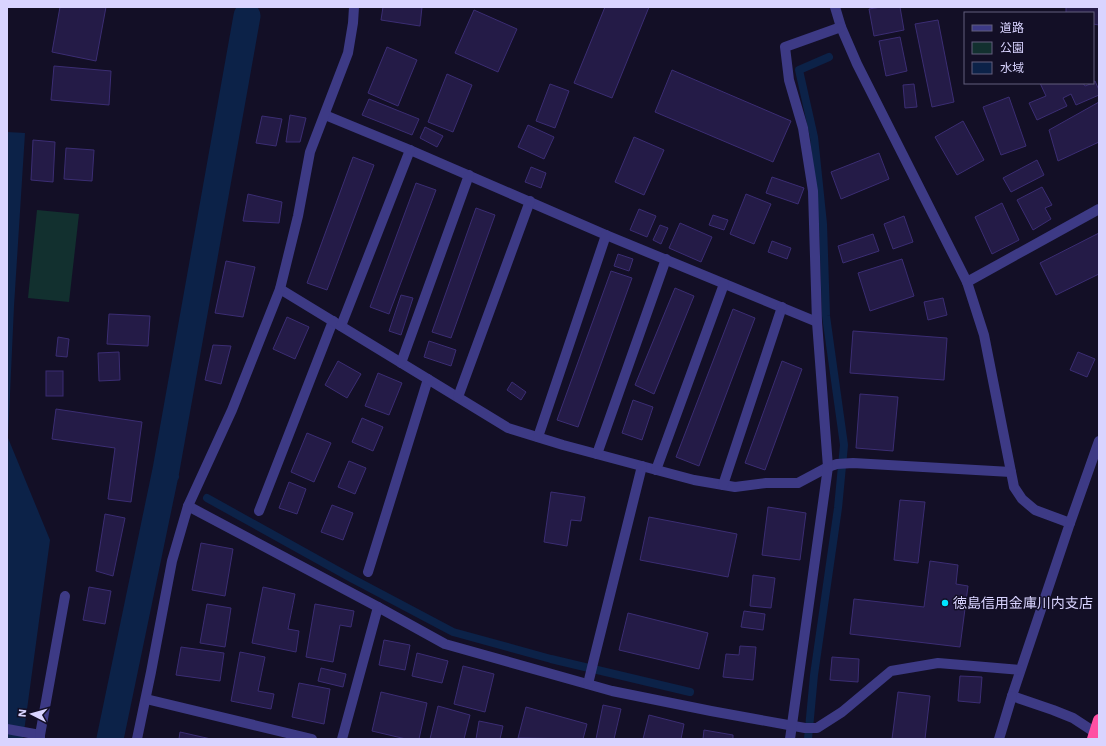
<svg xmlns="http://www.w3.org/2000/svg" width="1106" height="746" font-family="'Work Sans','Noto Sans JP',sans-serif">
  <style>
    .green { fill: #12302f }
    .water { fill: #0c2248 }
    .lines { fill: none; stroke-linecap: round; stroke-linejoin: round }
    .stream { stroke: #0c2248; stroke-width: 8 }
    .canal { stroke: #0c2248; stroke-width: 27 }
    .building { fill: #241b47; stroke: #3b2d73 }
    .service { stroke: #3d3a85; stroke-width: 10 }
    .minor { stroke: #3d3a85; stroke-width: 10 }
    .tertiary { stroke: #3d3a85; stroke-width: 10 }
    .motorway-bridge { stroke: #ff4fa3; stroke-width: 12 }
    .poi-dot { fill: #00e5ff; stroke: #130f26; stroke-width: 1.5 }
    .labels { text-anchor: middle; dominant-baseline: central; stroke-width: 3; stroke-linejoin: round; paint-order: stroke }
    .poi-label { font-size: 14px; fill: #d9d4ff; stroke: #130f26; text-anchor: start }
  </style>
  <rect width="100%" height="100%" fill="#130f26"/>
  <!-- green -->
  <polygon class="green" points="37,210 79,214 69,302 28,298"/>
  <!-- water -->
  <polygon class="water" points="7,132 25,133 14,306 8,438 50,540 23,739 7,739"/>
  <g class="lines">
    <!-- stream -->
    <g class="stream">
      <polyline points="166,470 175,477"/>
      <polyline points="207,498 351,578 453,632 551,659 690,692"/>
      <polyline points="808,739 814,675 838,508 844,445 826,316 823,224 814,137 799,70 829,57"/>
    </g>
    <!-- canal -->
    <polyline class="canal" points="110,739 166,470 247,16"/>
  </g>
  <!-- building -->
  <g class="building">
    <polygon points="60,7 106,7 96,61 52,52"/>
    <polygon points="383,7 422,7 420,26 381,20"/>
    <polygon points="605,7 649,7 612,98 574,83"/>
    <polygon points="881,7 900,7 904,30 874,36 869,9"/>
    <polygon points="1066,7 1099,7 1099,25 1093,24 1093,13 1066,13"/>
    <polygon points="474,10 517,29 498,72 455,53"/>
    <polygon points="938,20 954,102 932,107 915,24"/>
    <polygon points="900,37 907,71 886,76 879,41"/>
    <polygon points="387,47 417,60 398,106 368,93"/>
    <polygon points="54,66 111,71 109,105 51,100"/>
    <polygon points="672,70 791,121 773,162 655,112"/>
    <polygon points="447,74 472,85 453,132 428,122"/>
    <polygon points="1095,81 1099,90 1099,95 1076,105 1071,94 1063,98 1067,106 1037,120 1029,103 1046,96 1040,83 1083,83 1085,86 1093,83 1093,82"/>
    <polygon points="550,84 569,91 555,128 536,121"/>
    <polygon points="914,84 917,107 905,108 903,85"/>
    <polygon points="1009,97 1026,146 1001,155 983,107"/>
    <polygon points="369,99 419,119 412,135 362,115"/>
    <polygon points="1099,102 1099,142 1058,161 1049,130"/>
    <polygon points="290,115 306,118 300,142 286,142"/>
    <polygon points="262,116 282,119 276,146 256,143"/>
    <polygon points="963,121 984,160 957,175 935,137"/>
    <polygon points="528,125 554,137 544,159 518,147"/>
    <polygon points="425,127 443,136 437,147 420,138"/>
    <polygon points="634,137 664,150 644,195 615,182"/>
    <polygon points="33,140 55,142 53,182 31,180"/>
    <polygon points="66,148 94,150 92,181 64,179"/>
    <polygon points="879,153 889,179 841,199 831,172"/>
    <polygon points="353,157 374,165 327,290 307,283"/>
    <polygon points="1037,160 1044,175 1011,192 1003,178"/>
    <polygon points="531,167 546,173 541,188 525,182"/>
    <polygon points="772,177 804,188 798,204 766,193"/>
    <polygon points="416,183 436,190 389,314 370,307"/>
    <polygon points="1042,187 1052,205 1045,208 1051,219 1033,230 1017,200"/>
    <polygon points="248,194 282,202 279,223 243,221"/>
    <polygon points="746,194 771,204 754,244 730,234"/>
    <polygon points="1002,203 1019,240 992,254 975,217"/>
    <polygon points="476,208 495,215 451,338 432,332"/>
    <polygon points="639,209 656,216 647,237 630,230"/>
    <polygon points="713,215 728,220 724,230 709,225"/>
    <polygon points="904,216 913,242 893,249 884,224"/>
    <polygon points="680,223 712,237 701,262 669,248"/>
    <polygon points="660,225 668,228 661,244 653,240"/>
    <polygon points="1099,233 1099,274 1056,295 1040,263"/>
    <polygon points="873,234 879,251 843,263 838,246"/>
    <polygon points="772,241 791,248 787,259 768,252"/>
    <polygon points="618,254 633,259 629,271 614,266"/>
    <polygon points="902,259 914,296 870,311 858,273"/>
    <polygon points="226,261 255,267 243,317 215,313"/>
    <polygon points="611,271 632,278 578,427 557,420"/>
    <polygon points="675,288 694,296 654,394 635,385"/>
    <polygon points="401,295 413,298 401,335 389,331"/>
    <polygon points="943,298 947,315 928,320 924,302"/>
    <polygon points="733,309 755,318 699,466 676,457"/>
    <polygon points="109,314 150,316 148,346 107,344"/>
    <polygon points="287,317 309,327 295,359 273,349"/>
    <polygon points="853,331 947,338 944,380 850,373"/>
    <polygon points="58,337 69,339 67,357 56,356"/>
    <polygon points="429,341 456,350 451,366 424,357"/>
    <polygon points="213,345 231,346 221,384 205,380"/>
    <polygon points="119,352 120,380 99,381 98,353"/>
    <polygon points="1078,352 1095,359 1087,377 1070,370"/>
    <polygon points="338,361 361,374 347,398 325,385"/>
    <polygon points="782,361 802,369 765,470 745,463"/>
    <rect x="46" y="371" width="17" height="25"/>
    <polygon points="378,373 402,383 389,415 365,406"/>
    <polygon points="512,382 526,392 521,400 507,390"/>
    <polygon points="860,394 898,397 893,451 856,448"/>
    <polygon points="633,400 653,407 642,440 622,433"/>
    <polygon points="56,409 142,422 131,502 108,499 115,448 52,439"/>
    <polygon points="362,418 383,427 373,451 352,442"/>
    <polygon points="307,433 331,443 314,482 291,472"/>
    <polygon points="349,461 366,468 355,494 338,487"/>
    <polygon points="289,482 306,489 297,514 279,508"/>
    <polygon points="551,492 585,497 581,521 571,520 567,546 544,542"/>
    <polygon points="900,500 925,502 918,563 894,560"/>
    <polygon points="332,505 353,513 343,540 321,532"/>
    <polygon points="768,507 806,513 800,560 762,555"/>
    <polygon points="105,514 125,518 113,576 96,571"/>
    <polygon points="649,517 737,534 728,577 640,560"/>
    <polygon points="201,543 233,549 225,596 192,590"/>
    <polygon points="930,561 958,565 956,584 968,586 960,647 850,634 854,599 924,607"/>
    <polygon points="753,575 775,578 771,608 750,606"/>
    <polygon points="89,587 111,591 105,624 83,620"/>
    <polygon points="263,587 295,594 288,629 299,631 296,652 252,643"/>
    <polygon points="207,604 231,608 225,647 200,643"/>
    <polygon points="315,604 354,611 351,627 340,625 333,662 306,657"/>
    <polygon points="744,611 765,614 763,630 741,627"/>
    <polygon points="628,613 708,633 699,669 619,650"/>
    <polygon points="384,640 410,645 405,670 379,665"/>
    <polygon points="740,646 756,647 753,680 723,677 726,654 739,655"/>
    <polygon points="181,647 224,653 220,681 176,675"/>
    <polygon points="240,652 265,657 258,691 274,694 271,709 231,701"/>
    <polygon points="417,653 448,661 442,683 412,676"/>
    <polygon points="832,657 859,659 858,682 830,680"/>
    <polygon points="463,666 494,674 485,712 454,704"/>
    <polygon points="321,668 346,674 343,687 318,681"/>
    <polygon points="960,676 982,677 980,703 958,701"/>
    <polygon points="299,683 330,689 324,724 292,717"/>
    <polygon points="381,692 427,703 419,739 406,739 372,731"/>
    <polygon points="898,692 930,696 925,739 892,739"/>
    <polygon points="603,705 621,709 614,739 596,739"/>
    <polygon points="438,706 470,715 464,739 430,739"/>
    <polygon points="526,707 587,724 583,739 518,738"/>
    <polygon points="649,715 684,724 681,739 643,739"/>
    <polygon points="479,721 503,726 500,739 476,739"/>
    <polygon points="704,730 733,735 733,739 703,739"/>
    <polygon points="180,732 211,739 179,739"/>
  </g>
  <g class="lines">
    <!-- service -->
    <g class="service">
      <polyline points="967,282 1099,209"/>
      <polyline points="259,511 333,321"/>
      <polyline points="368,572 428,379"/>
    </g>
    <!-- minor -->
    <g class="minor">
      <polyline points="835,7 841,27 857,64 967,282 984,335 1014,487 1022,499 1035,510 1070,523 1012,696 1053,710 1073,718 1099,735"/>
      <polyline points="325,115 410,150 606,235 817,322"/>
      <polyline points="280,289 508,428 563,445 694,480 735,487 766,483 798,483 828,467 837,464 853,463 1011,472"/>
      <polyline points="341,326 410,150"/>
      <polyline points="401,363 469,175"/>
      <polyline points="458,397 530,201"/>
      <polyline points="538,437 606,235"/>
      <polyline points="597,454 666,259"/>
      <polyline points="656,470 724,284"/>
      <polyline points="723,485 782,307"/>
      <polyline points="188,506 378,607 445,644 612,691 711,711 805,728 817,728 842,712 891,671 938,663 1020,670"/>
      <polyline points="588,684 594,659 642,466"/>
      <polyline points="146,699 312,739"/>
      <polyline points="7,729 40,735 40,739"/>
      <polyline points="40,735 65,596"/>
      <polyline points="137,739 151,672 172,561 188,506 232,410 280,289 298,216 310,152 348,53 353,23 354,7"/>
      <polyline points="342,739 378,607"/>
      <polyline points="790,739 828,467 817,322 813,191 803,128 789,80 785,47 841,27"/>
    </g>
    <!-- tertiary -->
    <g class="tertiary">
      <polyline points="1070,523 1099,441"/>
      <polyline points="999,739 1012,696"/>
    </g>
    <!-- motorway-bridge -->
    <polyline class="motorway-bridge" points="1093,739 1099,720"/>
  </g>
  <!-- markers -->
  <circle class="poi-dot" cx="945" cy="603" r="4"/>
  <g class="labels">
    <!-- poi labels -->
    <g class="poi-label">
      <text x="953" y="603">徳島信用金庫川内支店</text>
    </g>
  </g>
  <!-- border -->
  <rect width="1106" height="746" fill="none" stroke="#d9d4ff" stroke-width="16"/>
  <!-- legend -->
  <rect x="964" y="12" width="130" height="72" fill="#130f26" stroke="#625e7d"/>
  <rect x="972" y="25" width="20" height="6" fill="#3d3a85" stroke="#625e7d"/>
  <text x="1000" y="32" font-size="12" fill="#d9d4ff">道路</text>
  <rect x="972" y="42" width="20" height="12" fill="#12302f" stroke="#625e7d"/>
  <text x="1000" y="52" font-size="12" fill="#d9d4ff">公園</text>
  <rect x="972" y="62" width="20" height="12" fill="#0c2248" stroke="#625e7d"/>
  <text x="1000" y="72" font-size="12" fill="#d9d4ff">水域</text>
  <!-- north arrow -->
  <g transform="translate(32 714) rotate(276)" stroke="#130f26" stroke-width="3" paint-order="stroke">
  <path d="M0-3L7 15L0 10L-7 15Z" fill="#d9d4ff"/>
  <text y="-6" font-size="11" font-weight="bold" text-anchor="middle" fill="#d9d4ff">N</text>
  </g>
</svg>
